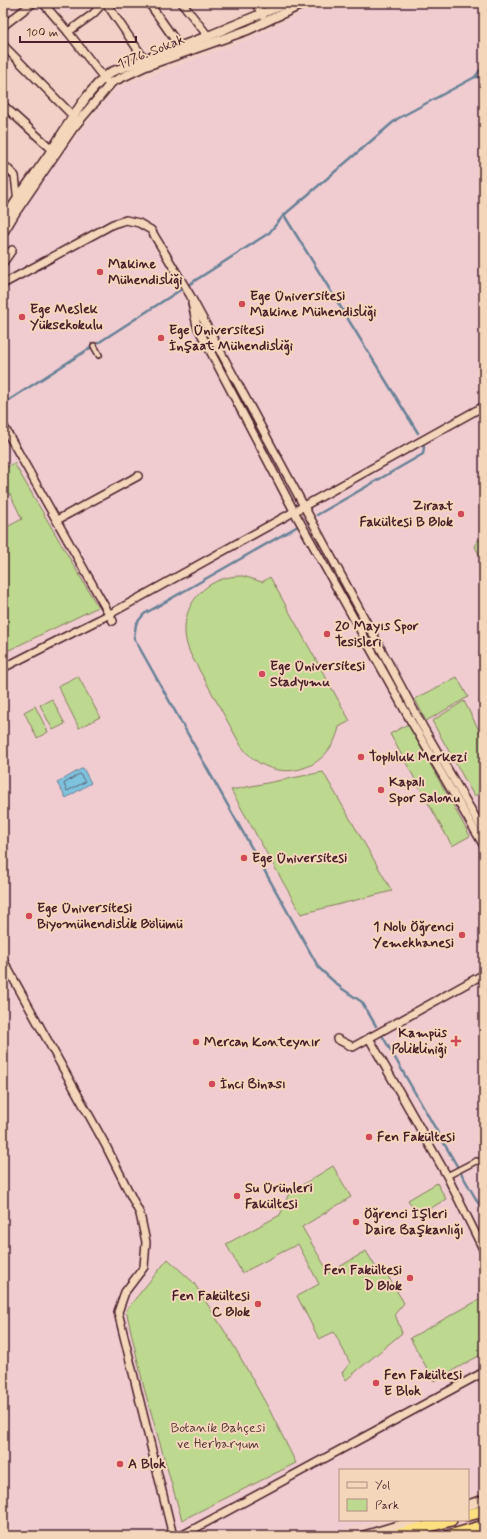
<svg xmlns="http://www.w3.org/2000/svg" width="487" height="1539" font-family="Mynerve,sans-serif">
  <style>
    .built { fill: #f0ccd1 }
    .green { fill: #bdd88f; stroke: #847c5d }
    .water { fill: #7ec3de; stroke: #698196 }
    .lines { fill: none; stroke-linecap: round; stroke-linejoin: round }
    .shore { stroke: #5f6173; stroke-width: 1 }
    .stream { stroke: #698196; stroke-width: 2.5 }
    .pedestrian-casing { stroke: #4a1f2b; stroke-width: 8 }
    .minor-casing { stroke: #4a1f2b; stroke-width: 10 }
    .tertiary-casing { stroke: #4a1f2b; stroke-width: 11 }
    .secondary-casing { stroke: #4a1f2b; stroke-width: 12 }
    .trunk-casing { stroke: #4a1f2b; stroke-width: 14 }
    .pedestrian { stroke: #f4d7ba; stroke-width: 5 }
    .minor { stroke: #f4d7ba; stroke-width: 7 }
    .tertiary { stroke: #f4d7ba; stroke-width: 8 }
    .secondary { stroke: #f4d7ba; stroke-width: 9 }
    .trunk { stroke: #fce080; stroke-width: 11 }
    .poi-dot { fill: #d1495b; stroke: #f4d7ba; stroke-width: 1.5 }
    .labels { text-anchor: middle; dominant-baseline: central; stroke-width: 4; stroke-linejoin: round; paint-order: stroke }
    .street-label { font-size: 14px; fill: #4a1f2b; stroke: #f4d7ba }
    .poi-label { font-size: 14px; font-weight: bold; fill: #4a1f2b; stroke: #f4d7ba; text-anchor: start }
    .park-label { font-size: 14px; fill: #5b3b3a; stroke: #f4d7ba }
  </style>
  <rect width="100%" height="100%" fill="#f2d0c8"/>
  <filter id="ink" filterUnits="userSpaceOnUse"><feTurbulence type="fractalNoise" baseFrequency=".025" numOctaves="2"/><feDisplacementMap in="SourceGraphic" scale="8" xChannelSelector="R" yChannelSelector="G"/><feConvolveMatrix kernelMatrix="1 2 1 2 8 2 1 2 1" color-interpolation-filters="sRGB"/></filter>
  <g filter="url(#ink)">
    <!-- built -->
    <g class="built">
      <polygon points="57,3 82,3 67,15"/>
      <polygon points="321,3 484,3 484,1490 468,1495 468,1470 340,1470 340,1520 378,1520 321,1536 3,1536 3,247 19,214 68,146 117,88 250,39"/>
    </g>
    <!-- green -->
    <g class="green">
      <polygon points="14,463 98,607 3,653 3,529 22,519 10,494 3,497 3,469"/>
      <polygon points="484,537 484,563 475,547 477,541"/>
      <path d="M243 576 262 582 270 577 350 721 339 727C328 777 267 786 240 744L191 655C172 616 200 575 243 576Z"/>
      <polygon points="78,676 100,717 79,728 58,686"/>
      <polygon points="457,677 468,697 426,721 415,699"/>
      <polygon points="52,699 65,724 53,730 40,705"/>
      <polygon points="464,701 484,740 484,790 474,796 432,721"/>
      <polygon points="35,706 48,732 37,738 24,712"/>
      <polygon points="408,724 470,836 452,846 390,734"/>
      <polygon points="323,772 392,891 301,914 231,790"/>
      <polygon points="333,1166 351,1197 302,1227 329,1273 366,1251 381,1276 386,1273 404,1303 395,1314 402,1333 346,1380 342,1373 350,1363 334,1332 319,1339 297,1296 319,1284 298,1244 242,1273 226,1244 280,1215 289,1193"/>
      <polygon points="437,1183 446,1199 418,1216 408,1200"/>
      <polygon points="168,1259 194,1283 234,1346 269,1409 296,1463 182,1520 144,1388 126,1310"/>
      <polygon points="484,1297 484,1353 434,1381 410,1338"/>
    </g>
    <!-- water -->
    <polygon class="water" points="83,768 91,783 66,798 57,783"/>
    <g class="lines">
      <!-- shore -->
      <polygon class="shore" points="80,774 85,782 67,791 64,784"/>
      <!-- stream -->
      <g class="stream">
        <polyline points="475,77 484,77"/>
        <polyline points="284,215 418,433"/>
        <polyline points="3,404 269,233 284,215 397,119 475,77 484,65"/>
        <polyline points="317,515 423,454 424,447"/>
        <polyline points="298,526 144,614 136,624 134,638 319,968 341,988 362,1002 376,1026"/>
        <polyline points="383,1037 484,1213"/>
      </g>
      <!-- pedestrian casing -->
      <g class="pedestrian-casing">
        <g id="pedestrian">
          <polyline points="94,346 99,355"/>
          <polyline points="447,1176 476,1161 484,1162"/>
        </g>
      </g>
      <!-- minor casing -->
      <g class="minor-casing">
        <g id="minor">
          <polyline points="43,3 68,32 107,82"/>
          <polyline points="106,3 145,60"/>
          <polyline points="149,3 180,47"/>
          <polyline points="182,3 208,36"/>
          <polyline points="255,3 263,15"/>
          <polyline points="3,26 33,3"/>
          <polyline points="68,32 93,14 103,3"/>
          <polyline points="3,45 73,116"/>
          <polyline points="3,105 56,153"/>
          <polyline points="3,164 15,176 18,202"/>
          <polyline points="3,263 12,250"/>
          <polyline points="3,284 113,224 126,220 139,223 151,230 190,295 423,727 484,832"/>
          <polyline points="192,303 197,326 295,513 408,716 484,846"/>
          <polyline points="3,425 113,621"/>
          <polyline points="57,520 138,476"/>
          <polyline points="3,668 110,614 484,406"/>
          <polyline points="3,960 105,1144 140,1214 146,1242 144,1267 125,1292 118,1312 173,1536"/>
          <polyline points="369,1038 447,1176 484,1251"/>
          <polyline points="337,1039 353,1047 484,974"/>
          <polyline points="181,1536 484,1372"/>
        </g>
      </g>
      <!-- tertiary casing -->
      <g class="tertiary-casing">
        <g id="tertiary">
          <path d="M3 222C18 195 36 174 53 148 70 122 86 91 111 72L208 36 287 3"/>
          <polyline points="3,233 15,213 73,128 112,82 146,66 248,30 305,3"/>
        </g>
      </g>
      <!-- secondary casing -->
      <g class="secondary-casing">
        <g id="secondary">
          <polyline points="468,1505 484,1500"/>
          <polyline points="364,1536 418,1520"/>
        </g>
      </g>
      <!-- trunk casing -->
      <g class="trunk-casing">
        <g id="trunk">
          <polyline points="468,1515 484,1511"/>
          <polyline points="394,1536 451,1520"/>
          <polyline points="449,1536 484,1526"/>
        </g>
      </g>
      <!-- pedestrian -->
      <use href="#pedestrian" class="pedestrian"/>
      <!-- minor -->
      <use href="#minor" class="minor"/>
      <!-- tertiary -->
      <use href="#tertiary" class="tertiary"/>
      <!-- secondary -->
      <use href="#secondary" class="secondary"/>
      <!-- trunk -->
      <use href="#trunk" class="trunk"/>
    </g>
  </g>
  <!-- markers -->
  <g class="poi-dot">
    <circle cx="100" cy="272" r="4"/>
    <circle cx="242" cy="304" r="4"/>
    <circle cx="22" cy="317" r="4"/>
    <circle cx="161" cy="338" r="4"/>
    <circle cx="461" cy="514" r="4"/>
    <circle cx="327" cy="634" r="4"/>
    <circle cx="262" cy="674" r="4"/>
    <circle cx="361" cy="757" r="4"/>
    <circle cx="381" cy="790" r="4"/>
    <circle cx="244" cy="858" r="4"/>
    <circle cx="29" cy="916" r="4"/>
    <circle cx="462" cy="935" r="4"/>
    <path d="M454 1035h4v4h4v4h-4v4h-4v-4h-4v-4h4z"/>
    <circle cx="196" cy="1042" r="4"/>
    <circle cx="212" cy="1084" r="4"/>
    <circle cx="369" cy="1137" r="4"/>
    <circle cx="237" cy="1196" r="4"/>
    <circle cx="356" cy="1222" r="4"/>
    <circle cx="410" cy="1278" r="4"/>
    <circle cx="258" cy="1304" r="4"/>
    <circle cx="376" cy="1383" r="4"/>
    <circle cx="120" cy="1464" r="4"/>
  </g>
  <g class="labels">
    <!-- street labels -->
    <g class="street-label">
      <text transform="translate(151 52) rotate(-22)">1776. Sokak</text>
    </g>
    <!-- poi labels -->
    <g class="poi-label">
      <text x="108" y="264">Makine<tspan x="108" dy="16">Mühendisliği</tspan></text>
      <text x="250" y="296">Ege Üniversitesi<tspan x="250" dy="16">Makine Mühendisliği</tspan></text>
      <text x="30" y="309">Ege Meslek<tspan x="30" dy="16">Yüksekokulu</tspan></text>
      <text x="169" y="330">Ege Üniversitesi<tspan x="169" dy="16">İnşaat Mühendisliği</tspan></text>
      <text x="453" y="506" text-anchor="end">Ziraat<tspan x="453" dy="16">Fakültesi B Blok</tspan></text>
      <text x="335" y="626">20 Mayıs Spor<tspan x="335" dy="16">Tesisleri</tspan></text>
      <text x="270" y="666">Ege Üniversitesi<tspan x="270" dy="16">Stadyumu</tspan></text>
      <text x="369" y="757">Topluluk Merkezi</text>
      <text x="389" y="782">Kapalı<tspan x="389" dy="16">Spor Salonu</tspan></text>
      <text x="252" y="858">Ege Üniversitesi</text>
      <text x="37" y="908">Ege Üniversitesi<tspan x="37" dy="16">Biyomühendislik Bölümü</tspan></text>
      <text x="454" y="927" text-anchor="end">1 Nolu Öğrenci<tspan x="454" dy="16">Yemekhanesi</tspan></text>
      <text x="447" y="1033" text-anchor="end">Kampüs<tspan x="447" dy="16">Polikliniği</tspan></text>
      <text x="204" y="1042">Mercan Konteynır</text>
      <text x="220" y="1084">İnci Binası</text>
      <text x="377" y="1137">Fen Fakültesi</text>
      <text x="245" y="1188">Su Ürünleri<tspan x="245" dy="16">Fakültesi</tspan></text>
      <text x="364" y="1214">Öğrenci İşleri<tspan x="364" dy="16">Daire Başkanlığı</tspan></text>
      <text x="402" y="1270" text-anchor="end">Fen Fakültesi<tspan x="402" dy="16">D Blok</tspan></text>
      <text x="250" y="1296" text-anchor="end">Fen Fakültesi<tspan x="250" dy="16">C Blok</tspan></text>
      <text x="384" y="1375">Fen Fakültesi<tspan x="384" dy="16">E Blok</tspan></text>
      <text x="128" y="1464">A Blok</text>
    </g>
    <!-- park labels -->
    <g class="park-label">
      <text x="218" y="1428">Botanik Bahçesi<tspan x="218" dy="16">ve Herbaryum</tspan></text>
    </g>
  </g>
  <!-- margin -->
  <rect width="487" height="1539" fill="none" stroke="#f4d7ba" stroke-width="16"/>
  <rect x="8" y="8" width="471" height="1523" fill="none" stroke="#4a1f2b" stroke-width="1.5" filter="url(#ink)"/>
  <!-- legend -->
  <rect x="339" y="1469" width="130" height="52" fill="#f4d7ba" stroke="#b08d81"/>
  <rect x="347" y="1482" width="20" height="6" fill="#f4d7ba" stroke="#b08d81"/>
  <text x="375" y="1489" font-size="12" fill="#4a1f2b">Yol</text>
  <rect x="347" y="1499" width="20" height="12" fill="#bdd88f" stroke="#b08d81"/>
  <text x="375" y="1509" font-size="12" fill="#4a1f2b">Park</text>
  <!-- scale -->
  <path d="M20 36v6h116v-6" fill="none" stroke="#4a1f2b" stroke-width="2"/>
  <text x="26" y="36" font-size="12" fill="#4a1f2b" stroke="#f4d7ba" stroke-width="3" paint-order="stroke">100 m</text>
</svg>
